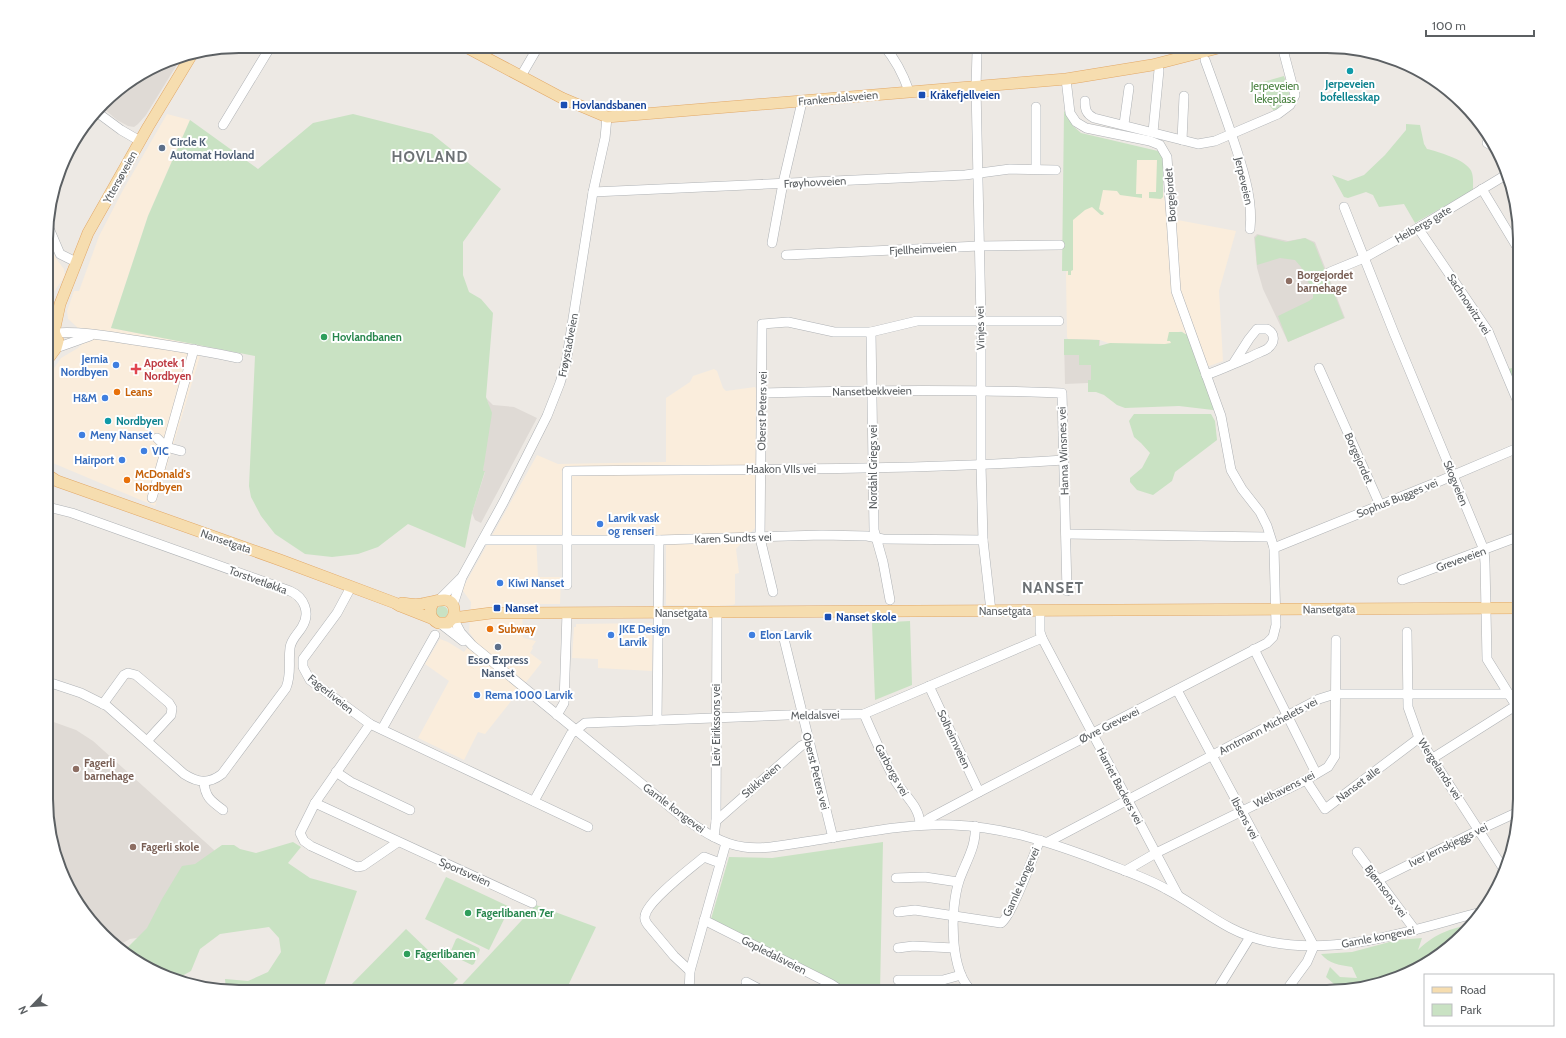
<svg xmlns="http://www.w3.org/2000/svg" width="1566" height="1038" font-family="Cabin,sans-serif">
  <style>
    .commercial { fill: #faeddc }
    .education { fill: #dfdad5 }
    .green { fill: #c9e2c3 }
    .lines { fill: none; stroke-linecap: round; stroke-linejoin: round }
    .minor-casing { stroke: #afb2b5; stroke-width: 10 }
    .major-casing { stroke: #e2a867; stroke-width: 12 }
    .minor { stroke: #fff; stroke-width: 9 }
    .major { stroke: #f6ddaf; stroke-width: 11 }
    .culture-dot { fill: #0f9aa8; stroke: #fff; stroke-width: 1.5 }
    .transit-dot { fill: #1a4fb4; stroke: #fff; stroke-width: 1.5 }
    .service-dot { fill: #5c6f8a; stroke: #fff; stroke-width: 1.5 }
    .education-dot { fill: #8d6e63; stroke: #fff; stroke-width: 1.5 }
    .leisure-dot { fill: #2e9e5b; stroke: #fff; stroke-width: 1.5 }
    .shop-dot { fill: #3f7fe0; stroke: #fff; stroke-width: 1.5 }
    .health-dot { fill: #e0444e; stroke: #fff; stroke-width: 1.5 }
    .food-dot { fill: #e8710a; stroke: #fff; stroke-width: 1.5 }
    .labels { text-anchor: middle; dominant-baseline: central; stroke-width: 4; stroke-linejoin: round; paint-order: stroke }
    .culture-label { font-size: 11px; font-weight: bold; fill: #0d838f; stroke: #fff }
    .park-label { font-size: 11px; fill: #48803e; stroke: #fff }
    .transit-label { font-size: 11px; font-weight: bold; fill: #164399; stroke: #fff; text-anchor: start }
    .street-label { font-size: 11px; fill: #5c6063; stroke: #fff }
    .service-label { font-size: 11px; font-weight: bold; fill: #4e5e75; stroke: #fff; text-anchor: start }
    .education-label { font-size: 11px; font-weight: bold; fill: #785e54; stroke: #fff; text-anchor: start }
    .leisure-label { font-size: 11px; font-weight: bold; fill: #27864d; stroke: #fff; text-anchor: start }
    .shop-label { font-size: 11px; font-weight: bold; fill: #366cbe; stroke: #fff; text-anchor: start }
    .health-label { font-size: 11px; font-weight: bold; fill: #be3a42; stroke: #fff; text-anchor: start }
    .food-label { font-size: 11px; font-weight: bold; fill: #c56008; stroke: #fff; text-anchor: start }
    .district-label { font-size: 15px; font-weight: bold; letter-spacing: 1px; fill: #6d7275; stroke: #fff }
    .rim { fill: none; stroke: #5c6063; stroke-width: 2 }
  </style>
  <rect width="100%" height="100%" fill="#ede9e4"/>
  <!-- commercial -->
  <g class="commercial">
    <polygon points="167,114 190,120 148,216 111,328 203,346 155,506 48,461 48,377 61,358 78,348 82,344 77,327 68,319 67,311 74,291 79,291 99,236 123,190"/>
    <polygon points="1157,158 1159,162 1167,218 1236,231 1219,291 1223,361 1201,369 1187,335 1181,331 1172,335 1172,344 1169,346 1113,345 1100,340 1068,339 1067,337 1066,274 1070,253 1071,210 1135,159"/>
    <polygon points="48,239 55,257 64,269 65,276 48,300"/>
    <polygon points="714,369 717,371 723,388 726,391 755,387 756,389 755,528 736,549 739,573 735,574 735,604 733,605 716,606 666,605 666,535 536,535 538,577 561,577 560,604 522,604 523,638 536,641 532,647 533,648 530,653 542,662 485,734 478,732 464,760 418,738 449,681 425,664 440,639 448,642 464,652 474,639 469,632 471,602 463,591 464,586 537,455 558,464 666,462 666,398 690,382 693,376"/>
    <polygon points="652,623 652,671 598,668 598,659 572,658 574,627 576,627 576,624"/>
  </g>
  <!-- education -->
  <g class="education">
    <polygon points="181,58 146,115 138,124 134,127 128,126 117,120 102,107 112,94 166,61"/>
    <polygon points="1257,234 1288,241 1305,238 1315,242 1345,318 1288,342 1263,289 1257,268 1254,237"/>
    <polygon points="1064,339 1100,340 1096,392 1088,392 1088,383 1065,384"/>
    <polygon points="486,398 493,405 514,407 537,418 481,523 475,520 472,513 485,472 483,471 489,405"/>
    <polygon points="48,720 76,730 93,741 214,850 220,863 149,936 130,939 119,945 72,895 48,824"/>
  </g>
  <!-- green -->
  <g class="green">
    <polygon points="169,60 172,65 116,92 166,61"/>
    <path d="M1284 76C1291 98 1293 97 1275 112L1252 85Z"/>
    <polygon points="1066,110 1073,126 1081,133 1158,151 1163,157 1163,197 1161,199 1149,198 1149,192 1156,192 1157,160 1137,160 1136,194 1142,194 1142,198 1120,195 1117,191 1103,190 1099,209 1104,213 1103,215 1101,215 1092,207 1085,210 1073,220 1073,270 1071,271 1071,275 1068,275 1068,271 1062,271 1064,112"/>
    <polygon points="353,114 432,134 501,189 463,242 463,275 469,292 481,299 493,313 486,397 492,413 483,471 485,471 472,513 465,548 408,524 378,547 358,554 332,557 305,554 275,534 261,516 251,497 249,486 255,356 111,328 148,216 190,120 258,169 313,123"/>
    <path d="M1406 124 1420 125 1424 144 1427 149C1439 152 1463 159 1470 169 1474 174 1473 184 1473 190L1415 223 1404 204 1379 207 1373 195 1366 192 1348 198 1344 197 1332 175 1348 181 1364 175 1385 155 1406 130Z"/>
    <polygon points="1258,235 1286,242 1305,238 1314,243 1344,318 1288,342 1278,316 1309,301 1313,298 1313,292 1301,267 1295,260 1280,258 1257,265 1255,238"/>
    <polygon points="1169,332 1182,332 1187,335 1214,408 1213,410 1179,406 1125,408 1117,405 1104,395 1096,392 1097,383 1096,392 1088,392 1088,380 1091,380 1091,365 1079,365 1079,355 1064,355 1064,339 1099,340 1099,346 1110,343 1165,344 1171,343 1170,341 1167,341"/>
    <polygon points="1520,366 1520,397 1508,369"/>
    <polygon points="1134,414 1211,414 1215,421 1217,440 1175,472 1172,481 1153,495 1137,490 1130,482 1130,478 1142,468 1150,453 1141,443 1134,437 1129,421"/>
    <circle cx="442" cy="612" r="6"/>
    <polygon points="910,621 912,685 875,700 872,623"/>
    <polygon points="293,842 301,847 288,863 310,878 357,891 322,992 239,992 226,990 225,979 248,981 268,972 281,952 279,938 269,927 220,934 200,949 191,971 180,977 176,981 132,959 124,951 147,928 162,899 182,866 195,864 222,845 234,845 240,849 256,853"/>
    <polygon points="883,842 880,992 849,992 711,919 729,857 772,858"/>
    <polygon points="446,877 510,907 489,950 425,919"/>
    <polygon points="536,905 596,927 565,992 455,992"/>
    <path d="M1467 925 1423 966 1342 991 1326 977 1330 967 1340 977 1357 978 1352 967C1340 965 1329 964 1321 954L1352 952 1397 940 1422 938 1418 950C1434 935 1446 930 1467 925Z"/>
    <polygon points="406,929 458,979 445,992 344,992"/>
    <polygon points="458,938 479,948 480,950 474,964 472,965 451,955 450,953 456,939"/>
  </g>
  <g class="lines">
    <!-- minor casing -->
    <g class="minor-casing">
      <g id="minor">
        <path d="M884 46C896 60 903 74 909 91"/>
        <polyline points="980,46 977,52 976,87 981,320 981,465 983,540 991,611"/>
        <polyline points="1193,46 1196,54"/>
        <polyline points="1376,55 1377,54"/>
        <path d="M1205 60C1216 90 1227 120 1237 151 1245 176 1253 203 1250 229"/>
        <polyline points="521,76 535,52 537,46"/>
        <path d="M1085 101C1085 109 1086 114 1094 118L1198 144 1215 141 1278 114 1290 105 1295 95 1282 46"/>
        <polyline points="98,113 121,130 140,141"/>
        <polyline points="1124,124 1129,88"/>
        <polyline points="223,125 271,46"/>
        <polyline points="1153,132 1159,70"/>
        <polyline points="1182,140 1184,96"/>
        <polyline points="1487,143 1496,148"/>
        <polyline points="1036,169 1036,107"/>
        <polyline points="1482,189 1517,247"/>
        <polyline points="593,192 965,175 1010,169 1056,170"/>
        <polyline points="1344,207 1394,333 1484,550 1485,563 1487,659 1520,712"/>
        <polyline points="48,226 60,254 76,262"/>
        <polyline points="1418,228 1488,331 1520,407"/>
        <polyline points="772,243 783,183 802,102"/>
        <polyline points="786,255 979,246 1060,245"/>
        <polyline points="1330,272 1364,258 1418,228 1504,176"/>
        <polyline points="871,332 874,530 883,562 890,600"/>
        <path d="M55 333C84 331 112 337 140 341 173 346 206 351 238 358"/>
        <polyline points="56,348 90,336"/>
        <polyline points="1319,368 1380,505"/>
        <path d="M1206 375C1221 370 1235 363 1250 357 1255 354 1262 352 1267 349 1275 343 1276 334 1267 329H1257L1249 339 1233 364"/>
        <path d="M762 393C862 390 962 389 1062 393L1067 591"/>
        <polyline points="157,438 166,447 181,451"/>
        <polyline points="152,498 194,349"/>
        <path d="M48 507 72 513 290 591C304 597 311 613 302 627 298 634 291 639 290 648 288 663 292 673 286 688L222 774C209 784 198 783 184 774L107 706 81 693 48 682"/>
        <polyline points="1066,534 1267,537"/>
        <polyline points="483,540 659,540 822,535 867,536 883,539 983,540"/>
        <polyline points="1274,548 1440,481 1520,447"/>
        <polyline points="1402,580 1520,536"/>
        <path d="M567 585V471C733 469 899 471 1064 460"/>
        <polyline points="351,587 337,613 303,659 303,667 310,680 370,724 588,827"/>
        <polyline points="773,592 760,538 762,324 788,322 834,332 871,332 917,321 1059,321"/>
        <polyline points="439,600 460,579"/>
        <polyline points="453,605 462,577 503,503 547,416 560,383 566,363 593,192 605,138 607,117"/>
        <polyline points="1040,611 1040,632 1042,638 1178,895"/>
        <path d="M453 618 461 633 472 645 681 816C700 829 720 844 744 847 766 850 789 844 811 841 857 834 907 823 953 825 1005 827 1052 843 1100 861 1122 870 1145 877 1166 889 1201 907 1225 932 1266 941 1339 957 1411 930 1481 912"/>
        <polyline points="441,624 463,641"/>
        <polyline points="1407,632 1408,707 1419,738 1505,871"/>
        <polyline points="783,635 833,838"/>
        <polyline points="1254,649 1316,773"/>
        <polyline points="929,686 979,792"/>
        <polyline points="1177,690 1314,946 1307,962 1285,992"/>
        <polyline points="103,704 124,675 128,673 136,675 169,703 172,708 171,715 147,741"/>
        <path d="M864 714C874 737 884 760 896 782 905 796 920 807 920 825"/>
        <polyline points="557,715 564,703 567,613"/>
        <polyline points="657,720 659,540"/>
        <polyline points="370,724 315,803 300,833 304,841 311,846 357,867 363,866 398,842"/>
        <polyline points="382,729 435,635"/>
        <polyline points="1433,758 1520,703"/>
        <polyline points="336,772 351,782 410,810"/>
        <polyline points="1306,780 1325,809 1419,738"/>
        <path d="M204 782C205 797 211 801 223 810"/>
        <polyline points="534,801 571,734 585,723 787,715 864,714 1042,638"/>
        <polyline points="315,803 532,903"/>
        <polyline points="716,821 801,746 809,742"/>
        <polyline points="920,825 930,818 979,792 1267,643 1273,637 1276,625 1274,548 1267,526 1260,512 1242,489 1231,470 1221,416 1176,291 1167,157 1160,145 1150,141 1086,128 1076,122 1070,113 1066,79"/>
        <polyline points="714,837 716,821 717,613"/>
        <polyline points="1048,842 1319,699 1335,694 1509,694"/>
        <polyline points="1357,852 1415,930"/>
        <polyline points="1125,871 1156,853 1306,780 1328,767 1335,756 1336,640"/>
        <polyline points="896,878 925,877 958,882"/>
        <polyline points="1378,880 1479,830 1520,811"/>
        <path d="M898 912 915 910 1001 923C1011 918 1034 854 1040 840"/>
        <polyline points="704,920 831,984 843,992"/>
        <polyline points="898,948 913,946 954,948"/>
        <path d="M690 971 674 956 648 925C646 922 644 920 645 916 647 901 691 868 704 857L720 863"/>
        <polyline points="898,980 943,980 961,975"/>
        <polyline points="746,982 765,992"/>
        <polyline points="689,992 690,971 726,843"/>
        <path d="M973 992C949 972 950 909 959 881 965 863 977 846 975 826"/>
        <polyline points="1216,992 1250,937"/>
      </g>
    </g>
    <!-- major casing -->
    <g class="major-casing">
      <g id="major">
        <polyline points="464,46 562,98 607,117 1066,79 1152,65 1226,46"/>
        <polyline points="54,332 60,304 88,233 148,127 191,56"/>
        <polyline points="48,359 56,348 58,341 54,332 48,330"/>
        <polyline points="48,475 57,481 280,560 395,603 400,606 433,619"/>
        <path d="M402 603C408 604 415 605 421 604 431 603 452 593 454 609 455 616 452 619 448 623H438C429 618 428 609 435 601"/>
        <polyline points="453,618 491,613 518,613 1520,608"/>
      </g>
    </g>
    <!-- minor -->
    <use href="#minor" class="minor"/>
    <!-- major -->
    <use href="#major" class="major"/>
  </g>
  <!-- markers -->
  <g class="culture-dot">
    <circle cx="1350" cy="71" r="4"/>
    <circle cx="108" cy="421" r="4"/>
  </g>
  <g class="transit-dot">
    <rect x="918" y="91" width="8" height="8" rx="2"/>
    <rect x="560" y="101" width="8" height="8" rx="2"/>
    <rect x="493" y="604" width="8" height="8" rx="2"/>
    <rect x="824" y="613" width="8" height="8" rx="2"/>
  </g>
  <g class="service-dot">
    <circle cx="162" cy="148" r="4"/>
    <circle cx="498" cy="647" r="4"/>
  </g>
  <g class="education-dot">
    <circle cx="1289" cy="281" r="4"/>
    <circle cx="76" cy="769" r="4"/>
    <circle cx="133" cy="847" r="4"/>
  </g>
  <g class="leisure-dot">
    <circle cx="324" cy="337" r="4"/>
    <circle cx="468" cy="913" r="4"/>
    <circle cx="407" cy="954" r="4"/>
  </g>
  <g class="shop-dot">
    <circle cx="116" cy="365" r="4"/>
    <circle cx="105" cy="398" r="4"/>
    <circle cx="82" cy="435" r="4"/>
    <circle cx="144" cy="451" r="4"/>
    <circle cx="122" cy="460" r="4"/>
    <circle cx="600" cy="524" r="4"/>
    <circle cx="500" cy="583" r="4"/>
    <circle cx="611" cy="635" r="4"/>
    <circle cx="752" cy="635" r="4"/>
    <circle cx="477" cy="695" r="4"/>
  </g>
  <path class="health-dot" d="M134 363h4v4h4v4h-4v4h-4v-4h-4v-4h4z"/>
  <g class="food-dot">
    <circle cx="117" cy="392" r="4"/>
    <circle cx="127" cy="480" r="4"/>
    <circle cx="490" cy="629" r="4"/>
  </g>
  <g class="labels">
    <!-- culture labels -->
    <g class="culture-label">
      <text x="1350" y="84">Jerpeveien<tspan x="1350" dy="13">bofellesskap</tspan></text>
      <text x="116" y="421" text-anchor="start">Nordbyen</text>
    </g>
    <!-- park labels -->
    <g class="park-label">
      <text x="1275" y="86">Jerpeveien<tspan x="1275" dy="13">lekeplass</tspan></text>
    </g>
    <!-- transit labels -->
    <g class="transit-label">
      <text x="930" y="95">Kråkefjellveien</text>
      <text x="572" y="105">Hovlandsbanen</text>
      <text x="505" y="608">Nanset</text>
      <text x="836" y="617">Nanset skole</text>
    </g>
    <!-- street labels -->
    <g class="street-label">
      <text transform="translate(838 98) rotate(-5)">Frankendalsveien</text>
      <text transform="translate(120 177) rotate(-61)">Yttersøveien</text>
      <text transform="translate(1244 181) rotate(77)">Jerpeveien</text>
      <text transform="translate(815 182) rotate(-3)">Frøyhovveien</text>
      <text transform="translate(1170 195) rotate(-94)">Borgejordet</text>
      <text transform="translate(1423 224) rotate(-30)">Heibergs gate</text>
      <text transform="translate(923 249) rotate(-3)">Fjellheimveien</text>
      <text transform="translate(1469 304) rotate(57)">Sachnowitz vei</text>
      <text transform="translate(980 328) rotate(-91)">Vinjes vei</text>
      <text transform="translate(568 345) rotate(-79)">Frøystadveien</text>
      <text transform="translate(872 391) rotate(-1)">Nansetbekkveien</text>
      <text transform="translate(762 411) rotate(-89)">Oberst Peters vei</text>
      <text transform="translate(1063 451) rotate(-92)">Hanna Winsnes vei</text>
      <text transform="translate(1359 458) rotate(66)">Borgejordet</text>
      <text transform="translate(873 467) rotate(-90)">Nordahl Griegs vei</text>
      <text x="781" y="469">Haakon VIIs vei</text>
      <text transform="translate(1456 483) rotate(68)">Skogveien</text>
      <text transform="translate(1397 498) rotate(-22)">Sophus Bugges vei</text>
      <text transform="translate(733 538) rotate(-2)">Karen Sundts vei</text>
      <text transform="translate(226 541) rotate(19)">Nansetgata</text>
      <text transform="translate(1461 559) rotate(-20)">Greveveien</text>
      <text transform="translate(258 580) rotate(20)">Torstvetløkka</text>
      <text transform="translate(1329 609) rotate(-1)">Nansetgata</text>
      <text x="1005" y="611">Nansetgata</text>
      <text x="681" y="613">Nansetgata</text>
      <text transform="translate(331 694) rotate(39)">Fagerliveien</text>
      <text transform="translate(815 715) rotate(-1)">Meldalsvei</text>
      <text transform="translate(716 725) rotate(-90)">Leiv Eirikssons vei</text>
      <text transform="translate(1109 725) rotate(-27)">Øvre Grevevei</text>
      <text transform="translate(1268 726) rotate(-28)">Amtmann Michelets vei</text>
      <text transform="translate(954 739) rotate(65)">Solheimveien</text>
      <text transform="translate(1440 769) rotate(57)">Wergelands vei</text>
      <text transform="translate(892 770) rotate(61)">Garborgs vei</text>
      <text transform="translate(816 771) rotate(76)">Oberst Peters vei</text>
      <text transform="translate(761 780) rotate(-41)">Stikkveien</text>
      <text transform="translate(1358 784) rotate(-37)">Nanset alle</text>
      <text transform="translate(1120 786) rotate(62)">Harriet Backers vei</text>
      <text transform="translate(1284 789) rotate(-27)">Welhavens vei</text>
      <text transform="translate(674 808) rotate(37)">Gamle kongevei</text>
      <text transform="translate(1245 818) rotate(62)">Ibsens vei</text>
      <text transform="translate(1448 845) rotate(-26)">Iver Jernskjeggs vei</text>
      <text transform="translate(465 872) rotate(24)">Sportsveien</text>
      <text transform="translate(1021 882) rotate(-66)">Gamle kongevei</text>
      <text transform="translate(1386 891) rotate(53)">Bjørnsons vei</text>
      <text transform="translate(1378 937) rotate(-11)">Gamle kongevei</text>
      <text transform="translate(774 955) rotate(27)">Gopledalsveien</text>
    </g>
    <!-- service labels -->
    <g class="service-label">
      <text x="170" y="142">Circle K<tspan x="170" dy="13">Automat Hovland</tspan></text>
      <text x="498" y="660" text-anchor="middle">Esso Express<tspan x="498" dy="13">Nanset</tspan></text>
    </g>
    <!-- education labels -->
    <g class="education-label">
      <text x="1297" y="275">Borgejordet<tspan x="1297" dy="13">barnehage</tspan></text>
      <text x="84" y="763">Fagerli<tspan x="84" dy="13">barnehage</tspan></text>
      <text x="141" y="847">Fagerli skole</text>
    </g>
    <!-- leisure labels -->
    <g class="leisure-label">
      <text x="332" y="337">Hovlandbanen</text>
      <text x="476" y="913">Fagerlibanen 7er</text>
      <text x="415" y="954">Fagerlibanen</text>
    </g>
    <!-- shop labels -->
    <g class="shop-label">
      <text x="108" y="359" text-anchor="end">Jernia<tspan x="108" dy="13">Nordbyen</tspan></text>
      <text x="97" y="398" text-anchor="end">H&amp;M</text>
      <text x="90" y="435">Meny Nanset</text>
      <text x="152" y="451">VIC</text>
      <text x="114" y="460" text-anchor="end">Hairport</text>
      <text x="608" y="518">Larvik vask<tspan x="608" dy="13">og renseri</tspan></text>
      <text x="508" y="583">Kiwi Nanset</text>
      <text x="619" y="629">JKE Design<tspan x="619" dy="13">Larvik</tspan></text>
      <text x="760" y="635">Elon Larvik</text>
      <text x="485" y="695">Rema 1000 Larvik</text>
    </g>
    <!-- health labels -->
    <g class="health-label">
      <text x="144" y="363">Apotek 1<tspan x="144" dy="13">Nordbyen</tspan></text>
    </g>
    <!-- food labels -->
    <g class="food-label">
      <text x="125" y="392">Leans</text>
      <text x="135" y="474">McDonald's<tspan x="135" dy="13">Nordbyen</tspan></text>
      <text x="498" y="629">Subway</text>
    </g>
    <!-- district labels -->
    <g class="district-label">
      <text x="430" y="157">HOVLAND</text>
      <text x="1053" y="588">NANSET</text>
    </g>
  </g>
  <!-- crop -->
  <path d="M0 0H1566V1038H0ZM239 53H1327A186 186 0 0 1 1513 239V799A186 186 0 0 1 1327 985H239A186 186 0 0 1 53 799V239A186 186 0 0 1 239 53Z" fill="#fff" fill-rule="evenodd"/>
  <path class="rim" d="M239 53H1327A186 186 0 0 1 1513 239V799A186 186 0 0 1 1327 985H239A186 186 0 0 1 53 799V239A186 186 0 0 1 239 53Z"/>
  <!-- legend -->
  <rect x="1424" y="974" width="130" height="52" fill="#ffffff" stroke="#bebfc1"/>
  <rect x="1432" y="987" width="20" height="6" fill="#f6ddaf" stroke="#bebfc1"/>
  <text x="1460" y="994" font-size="12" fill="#5c6063">Road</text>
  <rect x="1432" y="1004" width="20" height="12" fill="#c9e2c3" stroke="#bebfc1"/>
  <text x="1460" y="1014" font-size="12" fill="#5c6063">Park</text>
  <!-- north arrow -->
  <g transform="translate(32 1006) rotate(245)" stroke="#ffffff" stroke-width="3" paint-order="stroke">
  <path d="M0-3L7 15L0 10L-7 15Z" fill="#5c6063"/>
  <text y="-6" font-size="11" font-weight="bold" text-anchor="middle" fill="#5c6063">N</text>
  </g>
  <!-- scale -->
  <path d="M1426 30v6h108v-6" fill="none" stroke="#5c6063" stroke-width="2"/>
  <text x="1432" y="30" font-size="12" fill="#5c6063" stroke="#ffffff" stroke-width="3" paint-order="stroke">100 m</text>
</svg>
